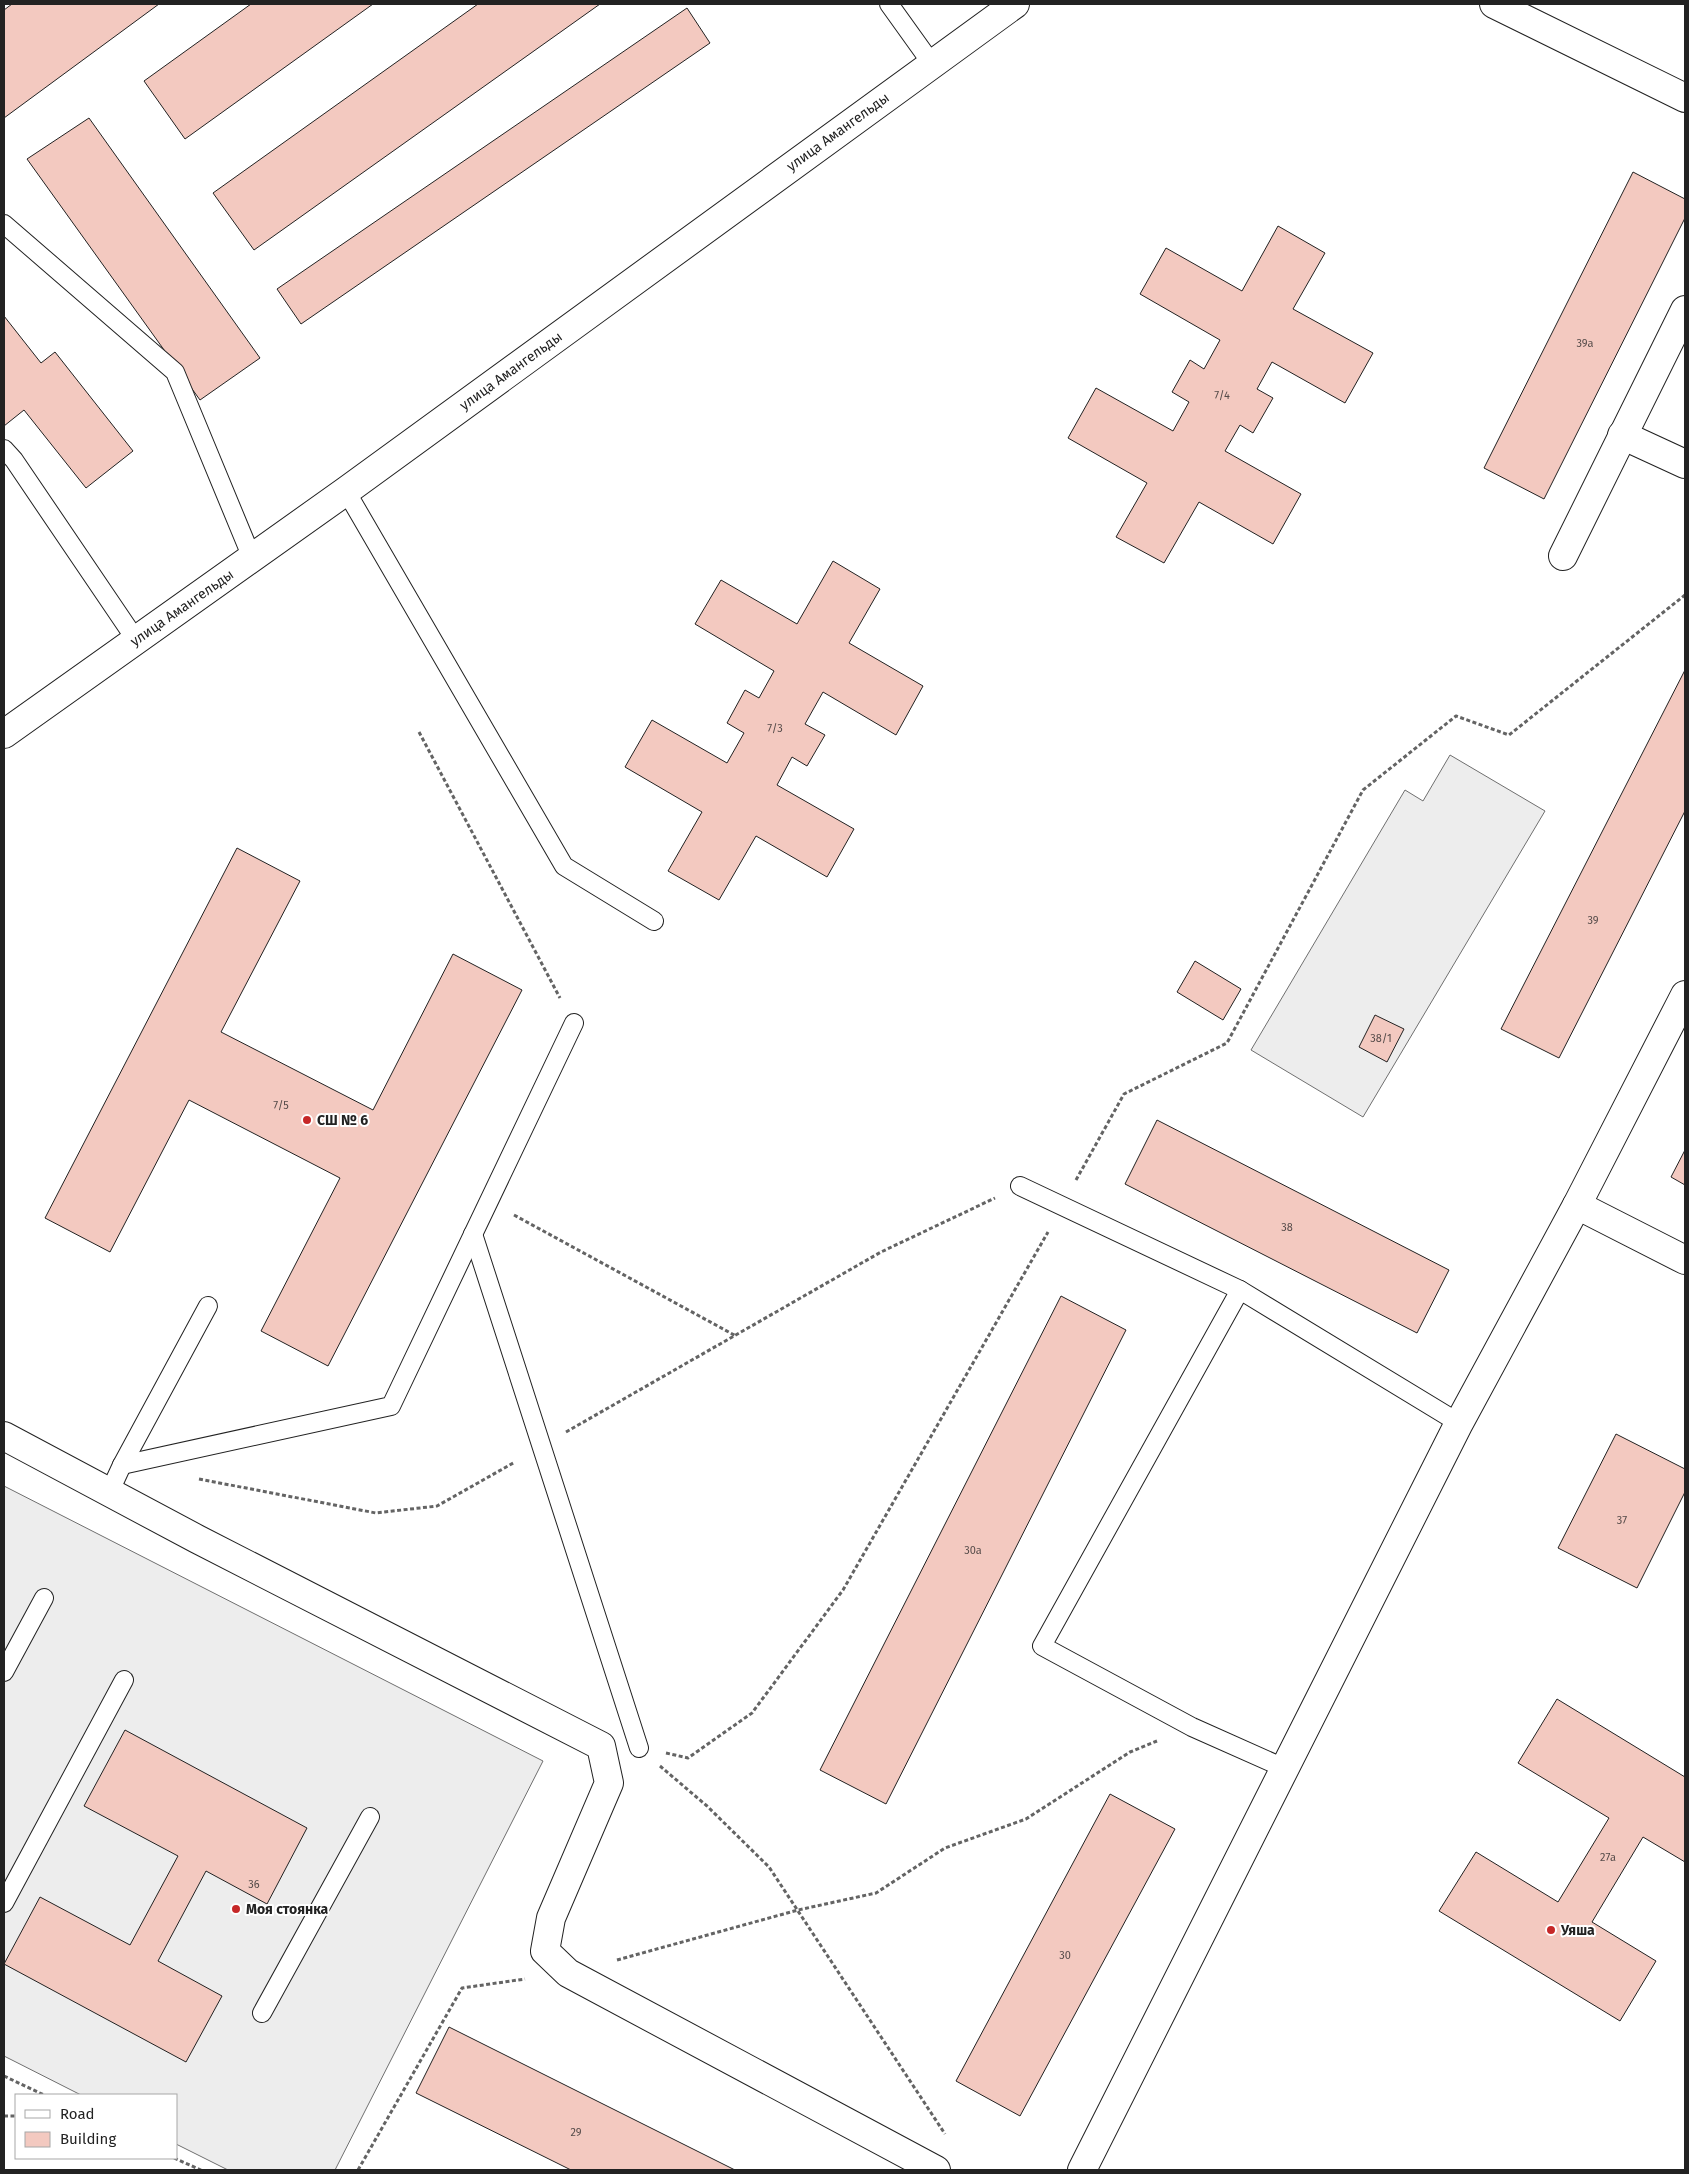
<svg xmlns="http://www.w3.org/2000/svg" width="1689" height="2174" font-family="'Fira Sans',sans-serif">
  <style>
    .parking { fill: #ededed; stroke: #6f6f6f }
    .building { fill: #f3c9c0; stroke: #222 }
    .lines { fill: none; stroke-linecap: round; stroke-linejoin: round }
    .lane-casing { stroke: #222; stroke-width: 20 }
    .street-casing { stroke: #222; stroke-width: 30 }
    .secondary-casing { stroke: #222; stroke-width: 30 }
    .path { stroke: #646464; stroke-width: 3; stroke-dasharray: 4 2.5; stroke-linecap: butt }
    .lane { stroke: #fff; stroke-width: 18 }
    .street { stroke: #fff; stroke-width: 28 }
    .secondary { stroke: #fff; stroke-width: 28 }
    .poi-dot { fill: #c62828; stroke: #fff; stroke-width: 2 }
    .labels { text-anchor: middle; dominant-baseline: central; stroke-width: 4; stroke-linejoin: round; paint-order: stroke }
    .number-label { font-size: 11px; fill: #564c4a }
    .street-label { font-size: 14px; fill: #222; stroke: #fff }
    .poi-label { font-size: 14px; font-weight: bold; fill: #222; stroke: #fff; text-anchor: start }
  </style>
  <rect width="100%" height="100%" fill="#fff"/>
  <!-- parking -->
  <g class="parking">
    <polygon points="1450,755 1545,811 1363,1117 1251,1050 1405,790 1423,801"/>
    <polygon points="4,1486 543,1761 335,2170 228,2170 176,2144 176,2095 81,2095 4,2056"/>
  </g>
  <!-- building -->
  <g class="building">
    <polygon points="12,4 159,4 4,118 4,10"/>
    <polygon points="251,4 373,4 185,139 144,81"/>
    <polygon points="478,4 600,4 254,250 213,193"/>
    <polygon points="687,8 710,43 301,324 277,289"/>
    <polygon points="89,118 260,358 200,400 27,159"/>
    <polygon points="1633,172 1685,199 1685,218 1544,499 1484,468"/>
    <polygon points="1278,226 1325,253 1293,309 1373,353 1345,403 1272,362 1257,389 1273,398 1253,433 1240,425 1225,451 1301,494 1273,544 1199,502 1164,563 1116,537 1147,483 1068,438 1096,388 1173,431 1189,402 1172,392 1190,360 1204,369 1220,340 1140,294 1166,248 1242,291"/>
    <polygon points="4,316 41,363 55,352 133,451 86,488 24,410 4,426"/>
    <polygon points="833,561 880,589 849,643 923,686 896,735 823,692 805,724 825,735 807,766 792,757 777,785 854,829 827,877 756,836 719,900 668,871 702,812 625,767 652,720 727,763 744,733 727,723 745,690 759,698 774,671 695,624 721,580 797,624"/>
    <polygon points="1685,670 1685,811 1559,1058 1501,1029"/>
    <polygon points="237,848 300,881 221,1032 373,1110 453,954 522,990 328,1366 261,1331 340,1178 189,1100 110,1252 45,1218"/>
    <polygon points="1195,961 1241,989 1223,1020 1177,992"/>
    <polygon points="1375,1015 1404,1029 1387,1062 1359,1047"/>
    <polygon points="1157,1120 1449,1270 1417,1333 1125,1184"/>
    <polygon points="1685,1150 1685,1185 1671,1177"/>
    <polygon points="1061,1296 1126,1330 886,1804 820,1770"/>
    <polygon points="1616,1434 1685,1469 1685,1492 1637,1588 1558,1548"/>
    <polygon points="1557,1699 1685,1777 1685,1862 1643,1837 1592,1922 1656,1961 1620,2021 1439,1911 1476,1852 1558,1902 1609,1818 1518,1763"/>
    <polygon points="125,1730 307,1828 267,1904 206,1871 158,1961 222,1996 186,2062 4,1964 40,1897 130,1945 178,1856 84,1806"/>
    <polygon points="1110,1794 1175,1829 1020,2116 956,2081"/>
    <polygon points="449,2027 735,2170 571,2170 416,2093"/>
  </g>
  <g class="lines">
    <!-- lane casing -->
    <g class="lane-casing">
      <g id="lane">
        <polyline points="889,4 932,64"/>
        <polyline points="4,224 175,372 252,558"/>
        <polyline points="4,449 14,460 136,640"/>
        <polyline points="346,491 564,866 654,921"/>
        <polyline points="1020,1186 1240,1290"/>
        <polyline points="473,1234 639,1748"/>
        <polyline points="122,1465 391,1406 574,1023"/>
        <polyline points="110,1491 122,1465 208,1306"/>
        <polyline points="4,1672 44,1598"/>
        <polyline points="1284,1768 1192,1727 1042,1646 1240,1290 1459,1423"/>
        <polyline points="4,1903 124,1680"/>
        <polyline points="262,2013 370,1817"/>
      </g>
    </g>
    <!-- street casing -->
    <g class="street-casing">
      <g id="street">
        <polyline points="1494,4 1685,98"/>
        <polyline points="1622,435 1685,464"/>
        <polyline points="1563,556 1685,310"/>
        <polyline points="1577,1205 1685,995"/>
        <polyline points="4,1436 197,1539 601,1746 609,1783 551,1918 545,1951 568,1973 936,2170"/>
        <polyline points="1082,2170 1459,1423 1577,1205 1685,1260"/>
      </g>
    </g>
    <!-- secondary casing -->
    <g class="secondary-casing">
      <polyline id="secondary" points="4,734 346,491 1015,4"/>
    </g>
    <!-- path -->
    <g class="path">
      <polyline points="419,732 560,998"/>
      <polyline points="1076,1180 1124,1094 1227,1043 1363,790 1456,716 1509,735 1685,595"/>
      <polyline points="514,1215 736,1336"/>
      <polyline points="566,1432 881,1252 995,1198"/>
      <polyline points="199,1479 376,1513 437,1506 515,1462"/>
      <polyline points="666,1753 688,1758 752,1713 843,1590 1048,1232"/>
      <polyline points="660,1766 707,1806 769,1867 945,2134"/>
      <polyline points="617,1960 798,1910 876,1893 945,1848 1026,1819 1130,1752 1157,1741"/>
      <polyline points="4,2076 44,2095"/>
      <polyline points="4,2116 16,2116"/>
      <polyline points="174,2158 201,2170"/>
      <polyline points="358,2170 462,1988 525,1979"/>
    </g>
    <!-- lane -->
    <use href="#lane" class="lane"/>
    <!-- street -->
    <use href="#street" class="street"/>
    <!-- secondary -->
    <use href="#secondary" class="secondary"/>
  </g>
  <!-- markers -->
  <g class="poi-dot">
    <circle cx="307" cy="1120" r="5"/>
    <circle cx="236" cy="1909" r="5"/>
    <circle cx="1551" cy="1930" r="5"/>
  </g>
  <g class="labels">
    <!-- number labels -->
    <g class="number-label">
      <text x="1585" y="343">39а</text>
      <text x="1222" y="395">7/4</text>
      <text x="775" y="728">7/3</text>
      <text x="1593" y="920">39</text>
      <text x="1381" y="1038">38/1</text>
      <text x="281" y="1105">7/5</text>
      <text x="1287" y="1227">38</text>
      <text x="1622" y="1520">37</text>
      <text x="973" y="1550">30а</text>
      <text x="1608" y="1857">27а</text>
      <text x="254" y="1884">36</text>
      <text x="1065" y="1955">30</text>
      <text x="576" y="2132">29</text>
    </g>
    <!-- street labels -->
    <g class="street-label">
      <text transform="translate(838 132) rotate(-36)">улица Амангельды</text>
      <text transform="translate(511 371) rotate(-36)">улица Амангельды</text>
      <text transform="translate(182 608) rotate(-35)">улица Амангельды</text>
    </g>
    <!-- poi labels -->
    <g class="poi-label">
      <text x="317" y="1120">СШ № 6</text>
      <text x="246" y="1909">Моя стоянка</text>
      <text x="1561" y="1930">Уяша</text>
    </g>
  </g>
  <!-- border -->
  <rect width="1689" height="2174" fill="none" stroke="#222222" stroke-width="10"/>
  <!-- legend -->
  <rect x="15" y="2094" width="162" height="65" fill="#ffffff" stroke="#a7a7a7"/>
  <rect x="25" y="2110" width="25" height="8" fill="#ffffff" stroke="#a7a7a7"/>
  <text x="60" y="2119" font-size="15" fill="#222222">Road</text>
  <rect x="25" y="2132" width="25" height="15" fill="#f3c9c0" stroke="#a7a7a7"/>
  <text x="60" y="2144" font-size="15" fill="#222222">Building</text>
</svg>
